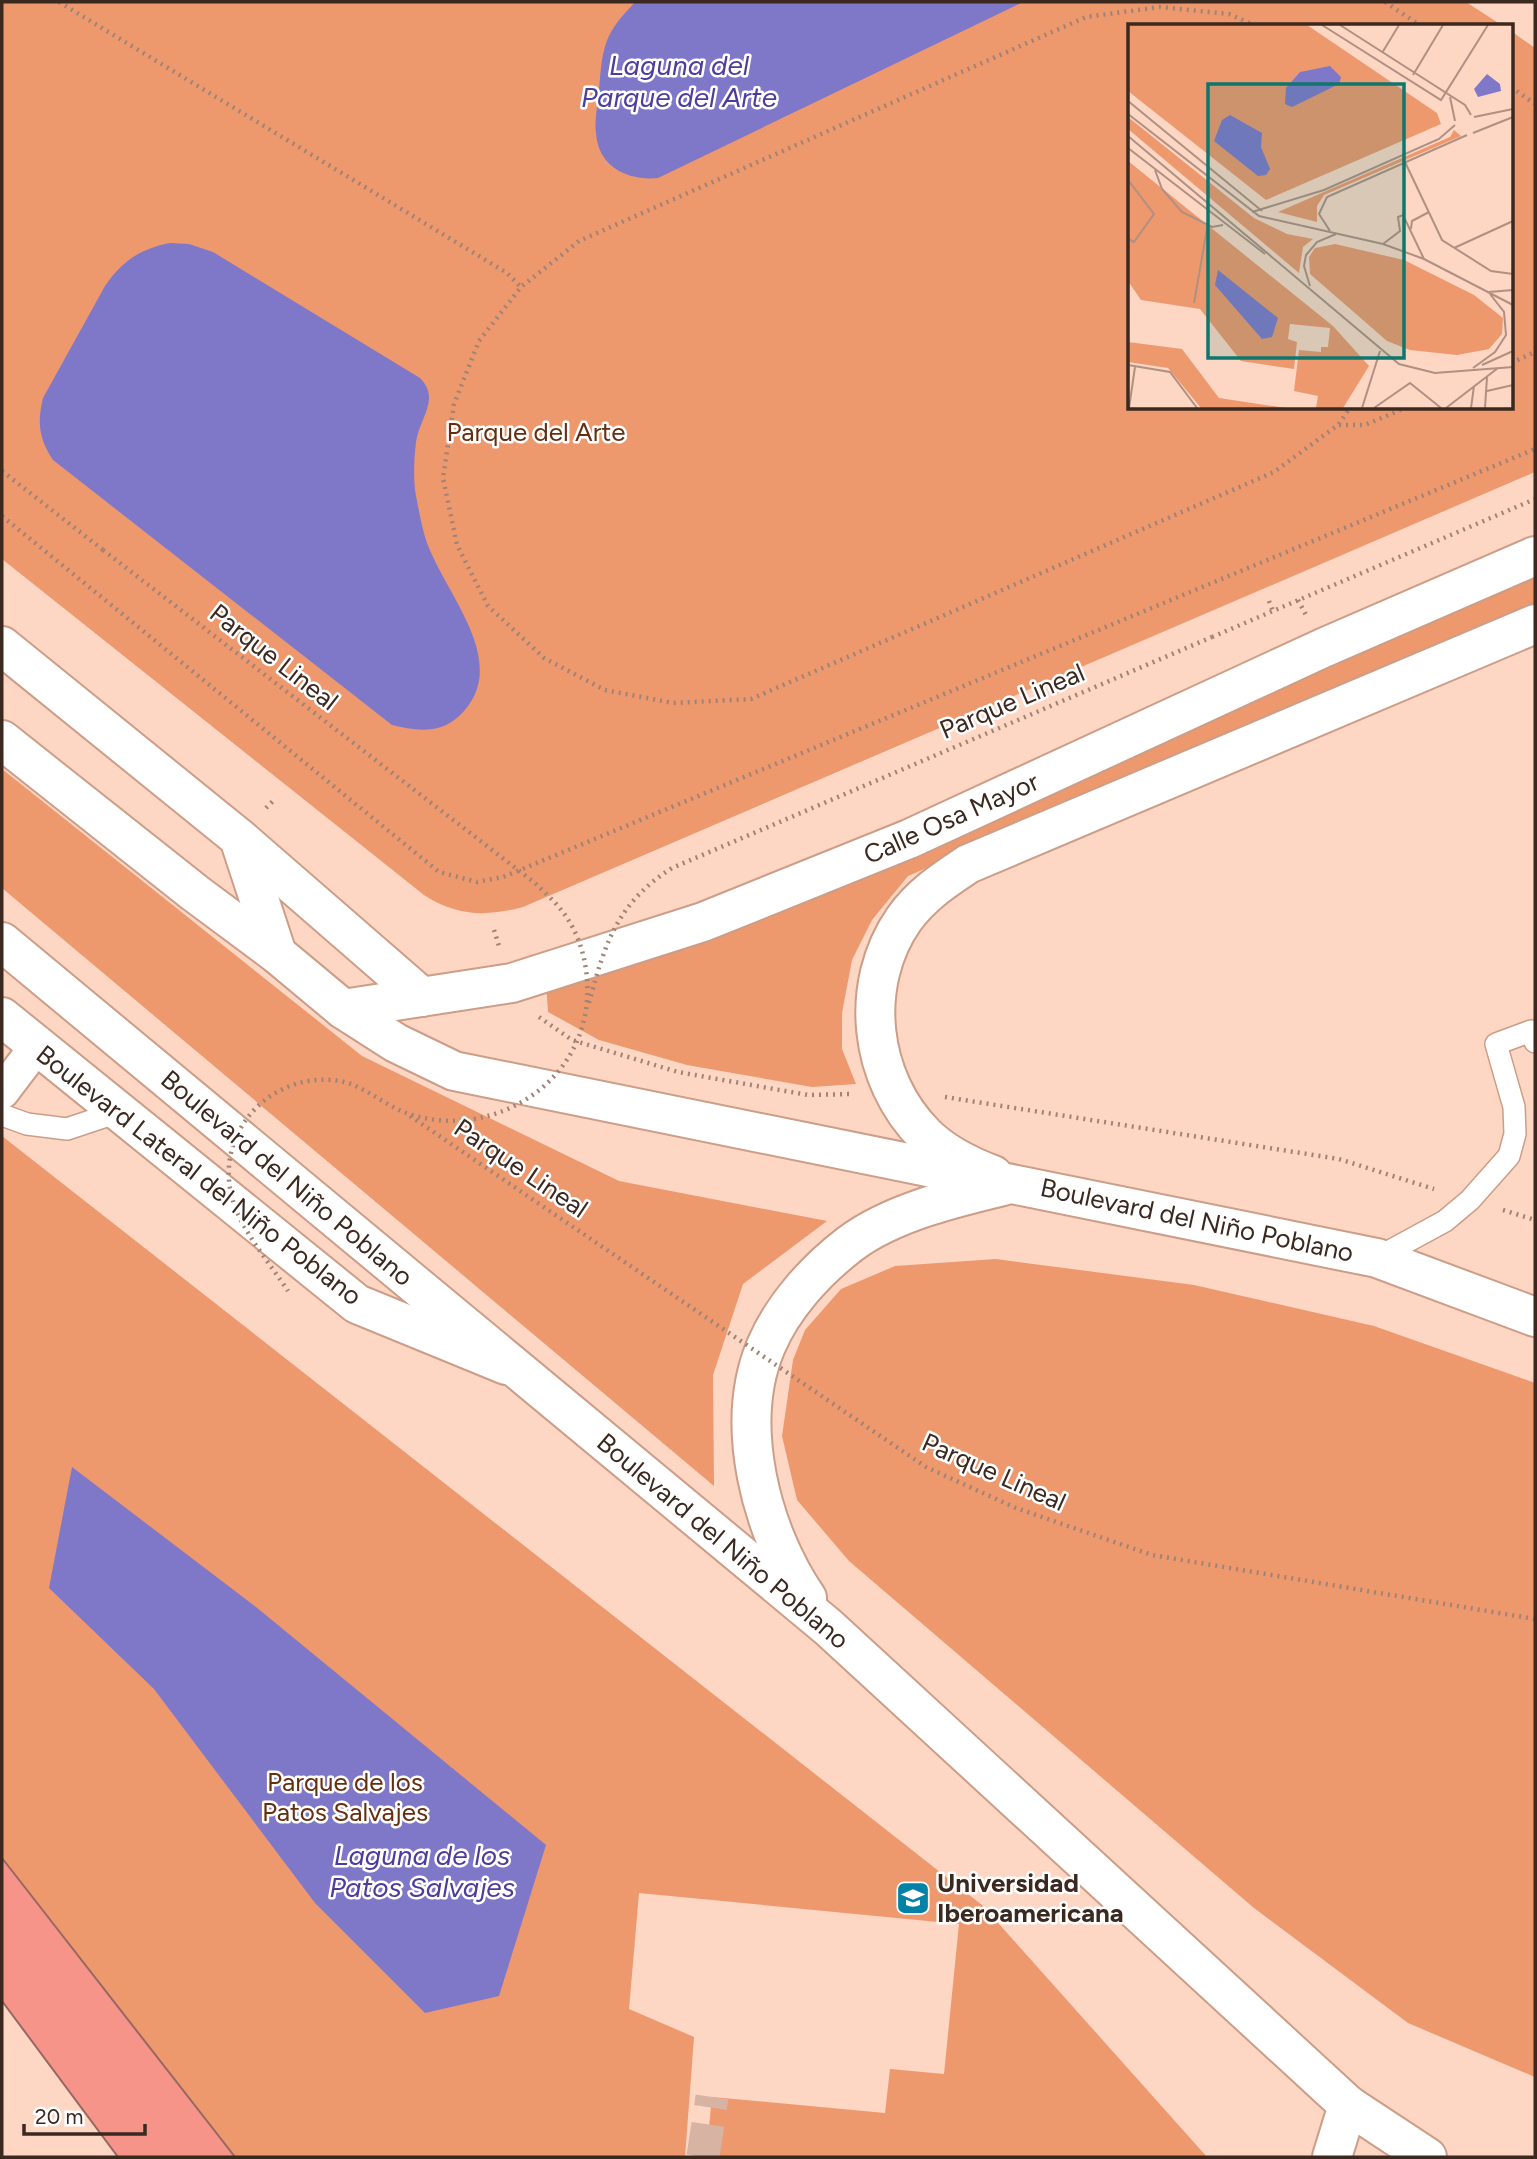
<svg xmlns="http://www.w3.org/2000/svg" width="1537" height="2159" font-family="Figtree,sans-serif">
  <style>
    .green { fill: #ee986e }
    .water { fill: #7f78c9 }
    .building { fill: #f7948a; stroke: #986762; stroke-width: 2 }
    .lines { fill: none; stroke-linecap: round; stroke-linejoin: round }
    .pedestrian-tunnel { stroke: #d7b3a3; stroke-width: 33; stroke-dasharray: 33 17; stroke-linecap: butt }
    .service-casing { stroke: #cc9d87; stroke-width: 24 }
    .pedestrian-casing { stroke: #cc9d87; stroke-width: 37 }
    .minor-casing { stroke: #cc9d87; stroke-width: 42 }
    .tertiary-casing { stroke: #cc9d87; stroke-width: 42 }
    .secondary-casing { stroke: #cc9d87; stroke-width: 42 }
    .path { stroke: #a18375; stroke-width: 4.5; stroke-dasharray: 2 5; stroke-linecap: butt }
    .service { stroke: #fff; stroke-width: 21 }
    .pedestrian { stroke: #fff; stroke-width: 33 }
    .minor { stroke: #fff; stroke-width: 38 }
    .tertiary { stroke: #fff; stroke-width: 38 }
    .secondary { stroke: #fff; stroke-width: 38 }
    .path-bridge { stroke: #a18375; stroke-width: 4.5; stroke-dasharray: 2 5; stroke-linecap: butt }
    .labels { text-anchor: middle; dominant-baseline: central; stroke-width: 5; stroke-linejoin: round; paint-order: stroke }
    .park-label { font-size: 26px; fill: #662e0f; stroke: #fff }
    .street-label { font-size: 26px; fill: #3b281f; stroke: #fff }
    .poi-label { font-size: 26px; font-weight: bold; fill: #3b281f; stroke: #fff; text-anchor: start }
    .water-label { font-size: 28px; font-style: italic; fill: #4d3c9d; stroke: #fff }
    .inset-road { fill: none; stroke: #b09082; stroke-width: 2 }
    .view { fill: #0f766e; fill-opacity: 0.15; stroke: #0f766e; stroke-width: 3.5 }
    .inset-edge { fill: none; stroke: #3b281f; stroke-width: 3.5 }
  </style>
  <rect width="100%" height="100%" fill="#fed6c4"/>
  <!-- green -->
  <g class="green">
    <path d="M2 2H1466L1503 26H1129V408H1511V31L1535 48V472L523 907C486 917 456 916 424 895L2 559Z"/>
    <polygon points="1535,576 1535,605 908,876 872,920 852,960 842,1013 842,1049 856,1084 812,1087 687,1065 599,1040 548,1012 546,983 724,935"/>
    <polygon points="2,769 362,1056 619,1181 827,1221 743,1284 713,1375 714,1486 2,888"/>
    <polygon points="2,1136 982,1905 1207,2157 706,2157 712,2097 885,2113 890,2069 944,2074 959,1924 639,1893 629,2009 694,2037 685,2157 235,2157 2,1858"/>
    <polygon points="996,1259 1194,1285 1374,1326 1535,1383 1535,2077 1408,2023 1254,1908 849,1561 797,1500 782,1436 793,1360 805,1330 841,1289 895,1266"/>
  </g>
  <!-- water -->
  <g class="water">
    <path d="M635 2H1023L658 178C628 181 598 167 596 133 594 120 598 104 599 90 601 70 601 50 611 32 617 21 627 11 635 2Z"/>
    <path d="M170 243 189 244 213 252 420 378C441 399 419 419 416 442 414 458 413 480 416 496 419 511 422 529 427 543 447 597 514 666 458 717 439 734 415 731 392 725L53 460C39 439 37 423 43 398L105 286C122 261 140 249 170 243Z"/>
    <polygon points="72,1467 256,1607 546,1845 499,1996 425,2013 315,1903 154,1689 49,1588"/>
  </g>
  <!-- building -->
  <polygon class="building" points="2,1858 235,2157 118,2157 2,2001"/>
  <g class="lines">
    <!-- pedestrian-tunnel -->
    <polyline class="pedestrian-tunnel" points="703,2157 712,2097"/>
    <!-- service casing -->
    <g class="service-casing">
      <g id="service">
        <polyline points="2,1115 27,1124 67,1129 118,1112"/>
        <polyline points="1377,1258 1445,1221 1470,1200 1509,1156 1515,1134 1514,1107 1496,1044 1531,1031 1535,1042"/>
      </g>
    </g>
    <!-- pedestrian casing -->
    <g class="pedestrian-casing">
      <polyline id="pedestrian" points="2,1092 37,1046"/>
    </g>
    <!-- minor casing -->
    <g class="minor-casing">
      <polyline id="minor" points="1332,2157 1348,2105"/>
    </g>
    <!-- tertiary casing -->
    <g class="tertiary-casing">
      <g id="tertiary">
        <polyline points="2,646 239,838 422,997"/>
        <polyline points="343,1009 512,983 703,922 909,839 1323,648 1535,556"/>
        <polyline points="2,1017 357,1304 506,1365"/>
        <path d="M993 1175C969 1166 943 1153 925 1135 869 1079 858 985 904 919 921 895 944 880 968 864L1535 624"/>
      </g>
    </g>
    <!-- secondary casing -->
    <g class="secondary-casing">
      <g id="secondary">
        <polyline points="2,740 195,893 277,954 343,1009 396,1043 454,1071 1377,1258 1535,1317"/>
        <polyline points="239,838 277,954"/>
        <polyline points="2,942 828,1627 1348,2105 1427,2157"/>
        <path d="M807 1598C761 1531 733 1424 766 1346 783 1306 816 1270 850 1244 891 1213 953 1198 1003 1186"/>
      </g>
    </g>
    <!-- path -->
    <g class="path">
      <polyline points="59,2 507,273 521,287"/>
      <polyline points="1385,2 1421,26"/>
      <polyline points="1256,26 1229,14 1160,7 1086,17 579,241 521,287 479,341 454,404 443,478 457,545 488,606 544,658 605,690 673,703 751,699 1274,472 1338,425 1350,408"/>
      <polyline points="1511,87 1535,104"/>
      <polyline points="1511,363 1535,352"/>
      <polyline points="1339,425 1365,425 1405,408"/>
      <polyline points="2,471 103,550"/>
      <polyline points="2,516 439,872 477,882 503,877 1535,449"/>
      <polyline points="1298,600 1306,615"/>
      <polyline points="1269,601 1273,611"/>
      <polyline points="1212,637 1535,499"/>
      <polyline points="266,808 275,799"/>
      <polyline points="494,930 499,946"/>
      <polyline points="539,1017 572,1040 678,1072 808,1095 852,1094"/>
      <polyline points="945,1097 1339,1159 1434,1189"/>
      <polyline points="1503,1210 1535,1220"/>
    </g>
    <!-- service -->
    <use href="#service" class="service"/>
    <!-- pedestrian -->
    <use href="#pedestrian" class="pedestrian"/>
    <!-- minor -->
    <use href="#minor" class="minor"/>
    <!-- tertiary -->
    <use href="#tertiary" class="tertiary"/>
    <!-- secondary -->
    <use href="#secondary" class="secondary"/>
    <!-- path-bridge -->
    <g class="path-bridge">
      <path d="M103 550 535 883C546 894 559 905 567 918 586 946 592 987 584 1020 566 1096 482 1138 409 1114 382 1105 362 1082 332 1080 266 1075 213 1136 233 1201 242 1231 271 1265 288 1291"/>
      <path d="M589 1003C605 943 617 903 672 868L1212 637"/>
      <polyline points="410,1116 926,1467 1016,1508 1152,1555 1535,1619"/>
    </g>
  </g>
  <!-- icons -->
  <defs>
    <g id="school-square" transform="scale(1.75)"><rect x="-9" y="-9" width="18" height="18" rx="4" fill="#0282a6" stroke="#fff"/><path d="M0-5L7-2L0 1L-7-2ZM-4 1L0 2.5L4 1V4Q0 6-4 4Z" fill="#fff"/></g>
  </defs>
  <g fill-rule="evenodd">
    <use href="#school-square" x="913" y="1898"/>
  </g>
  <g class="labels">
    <!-- park labels -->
    <g class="park-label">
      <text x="536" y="432">Parque del Arte</text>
      <text x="345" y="1782">Parque de los<tspan x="345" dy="30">Patos Salvajes</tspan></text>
    </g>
    <!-- street labels -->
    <g class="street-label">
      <text transform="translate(274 657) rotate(38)">Parque Lineal</text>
      <text transform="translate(1012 701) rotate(-23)">Parque Lineal</text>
      <text transform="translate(951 818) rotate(-24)">Calle Osa Mayor</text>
      <text transform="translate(521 1168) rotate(34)">Parque Lineal</text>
      <text transform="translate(199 1175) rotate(38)">Boulevard Lateral del Niño Poblano</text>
      <text transform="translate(287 1178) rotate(40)">Boulevard del Niño Poblano</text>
      <text transform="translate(1197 1220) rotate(12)">Boulevard del Niño Poblano</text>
      <text transform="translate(994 1472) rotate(24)">Parque Lineal</text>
      <text transform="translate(723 1541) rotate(40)">Boulevard del Niño Poblano</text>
    </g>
    <!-- poi labels -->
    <g class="poi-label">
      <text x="937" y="1883">Universidad<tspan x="937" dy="30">Iberoamericana</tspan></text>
    </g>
    <!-- water labels -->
    <g class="water-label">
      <text x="679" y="65">Laguna del<tspan x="679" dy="32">Parque del Arte</tspan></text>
      <text x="422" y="1855">Laguna de los<tspan x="422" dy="32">Patos Salvajes</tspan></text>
    </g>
  </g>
  <!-- overview -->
  <g transform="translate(1128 24)">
    <rect width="385" height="385" fill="#fed6c4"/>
    <path d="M0 1H179L309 89 313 100 138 176 0 67ZM0 93 126 194 159 210 185 215 175 223 171 249 0 105ZM326 106 333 112 196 171 189 182V198L150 188 322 113ZM0 137 205 302 241 342 215 384H188L190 372 166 367 171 326 193 328V323H200L202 304 162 300 160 315 169 318 166 345 113 337 72 285 13 276 0 257ZM207 220 276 236 346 271 375 294 374 310 361 325 329 331 282 326 259 317 182 250 181 233 187 224ZM0 318 54 325 91 374 158 384H73L40 344 0 338Z" fill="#ee986e"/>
    <path d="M202 42 213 53 211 60 164 83 157 80 158 64 172 48ZM359 50 372 60 373 67 350 73 346 65ZM102 91 134 109 133 123 142 145 138 151 130 152 86 117 94 96ZM90 246 150 294 144 313 134 315 87 261Z" fill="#7f78c9"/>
    <path class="inset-road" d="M194 1 313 76 360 1M212 1 337 81 343 91M254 29 271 1M285 51 315 1M322 73 327 97M0 77 134 187M0 90 131 192 255 220 296 235 385 281M346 93 385 85M345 109 385 93M0 112 271 340 307 349 385 343M0 124 137 230M277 138 314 216 363 247 385 250M27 146 34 165 54 188 84 203 95 201M0 156 26 190 6 218 0 215M124 188 196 166 311 115 327 101M283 205 284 197 301 188M202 207 191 190 199 173 339 111M255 220 272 207 270 193 275 191 296 235M326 224 385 197M182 262 176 242 178 231 189 218 208 210M361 268 385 266M66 279 80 199M0 341 42 348 69 384M354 341 385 327M345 344 367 328 378 311 376 288 362 270M359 367 385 361M1 384 7 343M234 384 252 327M246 384 282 359 313 384M318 384 370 344M343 384 346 362M357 384 359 353"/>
    <path class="view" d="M80 60H276V334H80Z"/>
    <rect width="385" height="385" class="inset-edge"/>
  </g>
  <!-- border -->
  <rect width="1537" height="2159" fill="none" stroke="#3b281f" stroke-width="7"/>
  <!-- scale -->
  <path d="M24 2124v10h121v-10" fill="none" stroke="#3b281f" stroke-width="3.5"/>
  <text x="35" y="2124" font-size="21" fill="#3b281f" stroke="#ffffff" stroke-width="5" paint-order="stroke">20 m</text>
</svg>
